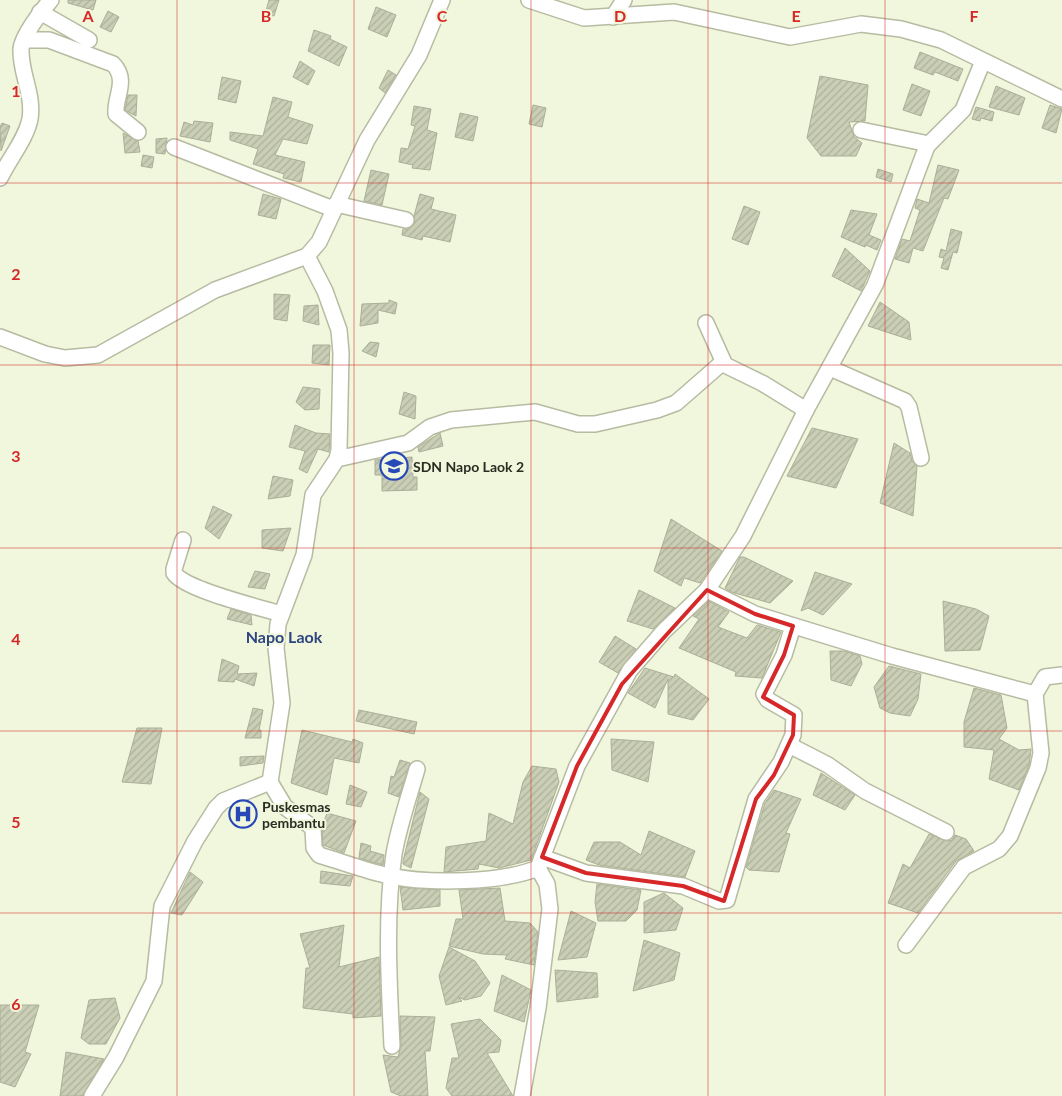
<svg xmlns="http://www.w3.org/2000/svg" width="1062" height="1096" font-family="Lato,sans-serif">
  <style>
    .building { fill: url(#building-hatch); stroke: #aaaf97 }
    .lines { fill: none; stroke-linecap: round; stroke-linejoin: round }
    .minor-casing { stroke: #b6bba2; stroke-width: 18 }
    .minor { stroke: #fff; stroke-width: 15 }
    .marked { fill: none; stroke: #d62828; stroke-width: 4; stroke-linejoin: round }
    .grid { fill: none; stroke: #d62828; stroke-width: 1; stroke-opacity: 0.55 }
    .labels { text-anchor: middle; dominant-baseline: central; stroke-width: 4; stroke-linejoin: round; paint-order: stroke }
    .poi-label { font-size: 14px; font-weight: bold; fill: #2a2c22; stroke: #f1f7dc; text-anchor: start }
    .quarter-label { font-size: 16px; font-weight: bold; fill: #2f457e; stroke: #f1f7dc }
    .grid-label { font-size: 16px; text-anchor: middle; font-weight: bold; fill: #d62828; stroke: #f1f7dc; stroke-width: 4; stroke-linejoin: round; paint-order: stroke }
  </style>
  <defs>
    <pattern id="building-hatch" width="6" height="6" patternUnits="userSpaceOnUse" patternTransform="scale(1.25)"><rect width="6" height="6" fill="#c9ceb5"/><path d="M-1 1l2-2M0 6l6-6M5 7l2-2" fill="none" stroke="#adb19b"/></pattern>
  </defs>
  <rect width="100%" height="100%" fill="#f1f7dc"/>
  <!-- building -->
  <g class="building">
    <polygon points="68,0 96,0 93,10 68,3"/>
    <polygon points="269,0 279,0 274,16 265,14"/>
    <polygon points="376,7 396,15 387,37 368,29"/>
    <polygon points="108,11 119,17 111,32 100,27"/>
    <polygon points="314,30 331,36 330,39 347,47 339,66 308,51"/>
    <polygon points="920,52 963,69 958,81 935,72 933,75 914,68"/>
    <polygon points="300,61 315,71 308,85 293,77"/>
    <polygon points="388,70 396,75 385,93 379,88"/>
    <polygon points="820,76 868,85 865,121 849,122 854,137 862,143 856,156 821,156 807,138"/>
    <polygon points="222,77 241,81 236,103 218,99"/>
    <polygon points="912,84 930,91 921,116 903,110"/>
    <polygon points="996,86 1025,98 1019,115 989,107"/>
    <polygon points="128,95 137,95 136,116 125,110"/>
    <polygon points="273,97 292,102 288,117 313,125 307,144 283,139 275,155 305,162 301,182 283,178 284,174 253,164 258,149 230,140 230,132 263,136"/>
    <polygon points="533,105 546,108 542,127 529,124"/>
    <polygon points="1050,105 1062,109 1056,133 1042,128"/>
    <polygon points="414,106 431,109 427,130 437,133 430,170 412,168 413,165 399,162 401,148 408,149 415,126 411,125"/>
    <polygon points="976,107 994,112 992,121 981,118 980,121 972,119"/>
    <polygon points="460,113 478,117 473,141 455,137"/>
    <polygon points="194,121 213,123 210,142 180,136 184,122 193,125"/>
    <polygon points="2,123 10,126 1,151 0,127"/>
    <polygon points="123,133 138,141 140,152 125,153"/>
    <polygon points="167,138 165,154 156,153 156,139"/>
    <polygon points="143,155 154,157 152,168 141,166"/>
    <polygon points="938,165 959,170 948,199 944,198 923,251 913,248 909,263 895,259 902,239 910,241 920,210 915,208 917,199 929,203"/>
    <polygon points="878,169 893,174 891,182 876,177"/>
    <polygon points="371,170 389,174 382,205 364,201"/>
    <polygon points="263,194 281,199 276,219 258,215"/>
    <polygon points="420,194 434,198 431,209 456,215 450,242 423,236 422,240 402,235 403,229 409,229 415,223 414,216"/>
    <polygon points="744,206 760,212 748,245 732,239"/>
    <polygon points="851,210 877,214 869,235 881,240 877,250 866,245 865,247 841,237"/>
    <polygon points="951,229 962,232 957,253 953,252 948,270 941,268 944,258 939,257 941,249 946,251"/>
    <polygon points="845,248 870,271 861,291 832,276"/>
    <polygon points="274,294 290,295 287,321 274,319"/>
    <polygon points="389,300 397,303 395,314 378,310 378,323 360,326 362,304 389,303"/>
    <polygon points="880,302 909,322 911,340 868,326"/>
    <polygon points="318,305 319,325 303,321 304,306"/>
    <polygon points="370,342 379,343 376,357 362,351"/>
    <polygon points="313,345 330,345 329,365 312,363"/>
    <polygon points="303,387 320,389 319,409 305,410 296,402"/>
    <polygon points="404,392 416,396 415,419 399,414"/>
    <polygon points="295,425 316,433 330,434 329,452 318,449 307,473 299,469 305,451 289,447"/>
    <polygon points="812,428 858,439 836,488 787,476"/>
    <polygon points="440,433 443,446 419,452 418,447"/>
    <polygon points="894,443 910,453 912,461 917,466 913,516 880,503"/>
    <polygon points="412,457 413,477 417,477 417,490 382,491 382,475 375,475 375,460"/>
    <polygon points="273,476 293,480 290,496 268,499"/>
    <polygon points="213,506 232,515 219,539 205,528"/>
    <polygon points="671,519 722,551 700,583 684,578 681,586 654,571"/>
    <polygon points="291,528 283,551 262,548 262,530"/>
    <polygon points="740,557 744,557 793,581 770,603 731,592 725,588"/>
    <polygon points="255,571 270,574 265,589 248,587"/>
    <polygon points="815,572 852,584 823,615 808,608 801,611"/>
    <polygon points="639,590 675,608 653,629 627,621"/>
    <polygon points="709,601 729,612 718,627 747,638 757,625 781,632 762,678 735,676 736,672 679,648 699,619 693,616"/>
    <polygon points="943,601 976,609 989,616 980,650 945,651"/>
    <polygon points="231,609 251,615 252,625 227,619"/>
    <polygon points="615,636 636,649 618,673 599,662"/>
    <polygon points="830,651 845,651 860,656 862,664 851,686 831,680"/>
    <polygon points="222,659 239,666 237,674 257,673 254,686 235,679 234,682 218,681"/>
    <polygon points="889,666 921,674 918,699 910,716 890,713 880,708 874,687"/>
    <polygon points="645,668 674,677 675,674 709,699 693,720 668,714 668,679 655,708 628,693"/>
    <polygon points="974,688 1001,695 1007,728 999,739 1019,750 1031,749 1029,765 1019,790 989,779 994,750 964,747 964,722"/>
    <polygon points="253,708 263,710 259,730 261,730 261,738 245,738"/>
    <polygon points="359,710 417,722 414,734 356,721"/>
    <polygon points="137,728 162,728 151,784 122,782"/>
    <polygon points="302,730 352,742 353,739 363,743 359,763 334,758 327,795 291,783"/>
    <polygon points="611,739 654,742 648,782 612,770"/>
    <polygon points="264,756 263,763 240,766 240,757"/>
    <polygon points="400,760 410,763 399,797 388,793 391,776 394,777"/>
    <polygon points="532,766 556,769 559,782 531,860 499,868 479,864 478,869 444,872 446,847 486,841 489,813 513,824 523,782"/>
    <polygon points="821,773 855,795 845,810 813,795"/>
    <polygon points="350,785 367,792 361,807 346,804"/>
    <polygon points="774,790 801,799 786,833 790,834 779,872 749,870 746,867 765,803"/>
    <polygon points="420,792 429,799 411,868 403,864 403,861"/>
    <polygon points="238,806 252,809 249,822 235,819"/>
    <polygon points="327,813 356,821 344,853 323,845 322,827"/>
    <polygon points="649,831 695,851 685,877 599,865 586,860 594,842 620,842 641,855"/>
    <polygon points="929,834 946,841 952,840 955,835 966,839 974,851 956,861 918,913 888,903 903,864 910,868"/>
    <polygon points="361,843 371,846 370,851 384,855 383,865 359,858"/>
    <polygon points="321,871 353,876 350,886 320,883"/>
    <polygon points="190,872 203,882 182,915 171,913"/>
    <polygon points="597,884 641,890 637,910 626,921 598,921 595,902"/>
    <polygon points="400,887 440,890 440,906 403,910"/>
    <polygon points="500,888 505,921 530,923 538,932 534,965 505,959 507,955 483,954 449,946 456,919 463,919 459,890"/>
    <polygon points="664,893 683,908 676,930 644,933 644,902"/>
    <polygon points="571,911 596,923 587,957 558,960"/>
    <polygon points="344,925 339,967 379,957 381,1016 353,1018 353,1014 303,1008 306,968 310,968 300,934"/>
    <polygon points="644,940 680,953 674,980 633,991"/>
    <polygon points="449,947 475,961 490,983 481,996 465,1000 458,997 462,1001 446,1005 439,976"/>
    <polygon points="555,970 597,973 598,997 557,1002"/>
    <polygon points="502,975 531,990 524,1022 494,1011"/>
    <polygon points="115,998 120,1018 106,1044 89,1044 81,1038 89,1000"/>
    <polygon points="0,1005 39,1005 25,1052 31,1054 15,1087 0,1082"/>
    <polygon points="400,1016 435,1017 430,1051 425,1051 428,1096 401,1096 391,1092 383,1055 398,1057 401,1046"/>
    <polygon points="480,1019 501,1040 499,1052 487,1053 513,1096 452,1096 446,1088 452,1058 459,1058 451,1024"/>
    <polygon points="66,1052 104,1059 83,1096 60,1096"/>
  </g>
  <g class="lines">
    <!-- minor casing -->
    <g class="minor-casing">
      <g id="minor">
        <polyline points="529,0 584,18 674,12 790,37 861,24 901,29 941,40 1062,99"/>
        <polyline points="40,12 89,40"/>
        <polyline points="613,17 624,0"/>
        <path d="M24 40H49L113 64C129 80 114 98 116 114L138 132"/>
        <polyline points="861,130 929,144"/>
        <polyline points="174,147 333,209"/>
        <path d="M0 178C9 159 26 139 30 119 34 94 20 73 21 49 22 36 42 10 51 0"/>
        <polyline points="336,204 406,220"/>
        <path d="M307 256 325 291 339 330 341 353 339 450 337 459 313 495 304 555 278 624 276 648 282 703 270 782 285 807 313 828 314 848 319 855C343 862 366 871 390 876 429 884 501 883 538 868L577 766 630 670 664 631 707 590 743 536 806 410 875 285 927 146 963 110 983 61"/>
        <polyline points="706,323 725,365 762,383 806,410"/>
        <polyline points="0,337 45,354 65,358 98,355 215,290 307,256 319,242 367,140 419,55 442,0"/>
        <polyline points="830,368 905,401 909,407 921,458"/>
        <polyline points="337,459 408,443 430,427 451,420 535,412 578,424 595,424 657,410 676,403 723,362"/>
        <path d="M183 540 174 569V573C185 590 259 607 281 614"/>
        <polyline points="707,590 755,614 892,656 1035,694"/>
        <polyline points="789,745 828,765 865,791 946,832"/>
        <polyline points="542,857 586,873 683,886 719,901 727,900 756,799 781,762 793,735 794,715 768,700 764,694 784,655 793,626"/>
        <polyline points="906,945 964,867 999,849 1010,836 1038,768 1041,753 1035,694 1045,677 1062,675"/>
        <path d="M392 1046C389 982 385 917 394 854 399 825 409 797 417 769"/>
        <polyline points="92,1096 116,1057 154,981 162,906 195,841 216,808 223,801 270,782"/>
        <polyline points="522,1096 538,1008 550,909 547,884 538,868"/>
      </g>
    </g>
    <!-- minor -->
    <use href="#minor" class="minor"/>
  </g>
  <!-- marked area -->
  <path class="marked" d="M707 590 755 614 793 626 784 655 763 697 794 715 793 735 774 775 756 799 724 901 683 886 586 873 542 857 577 766 622 684Z"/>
  <!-- grid -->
  <path class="grid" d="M177 0V1096M354 0V1096M531 0V1096M708 0V1096M885 0V1096M0 183H1062M0 365H1062M0 548H1062M0 731H1062M0 913H1062"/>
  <!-- icons -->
  <defs>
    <g id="school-ring" transform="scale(1.4375)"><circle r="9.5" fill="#f1f7dc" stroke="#2848b8" stroke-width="1.5"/><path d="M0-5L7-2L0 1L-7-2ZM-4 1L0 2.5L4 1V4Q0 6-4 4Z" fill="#2848b8"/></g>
    <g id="hospital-ring" transform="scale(1.4375)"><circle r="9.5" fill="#f1f7dc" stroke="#2848b8" stroke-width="1.5"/><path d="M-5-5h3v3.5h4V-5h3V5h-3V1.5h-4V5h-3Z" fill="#2848b8"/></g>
  </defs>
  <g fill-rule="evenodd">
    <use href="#school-ring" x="394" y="466"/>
    <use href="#hospital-ring" x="243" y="814"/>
  </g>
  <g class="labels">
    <!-- poi labels -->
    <g class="poi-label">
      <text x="413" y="466">SDN Napo Laok 2</text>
      <text x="262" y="806">Puskesmas<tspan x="262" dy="16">pembantu</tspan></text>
    </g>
    <!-- quarter labels -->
    <g class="quarter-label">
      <text x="284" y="636">Napo Laok</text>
    </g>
  </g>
  <g class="grid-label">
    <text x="88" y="22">A</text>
    <text x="266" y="22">B</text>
    <text x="442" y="22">C</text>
    <text x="620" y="22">D</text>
    <text x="796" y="22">E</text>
    <text x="974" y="22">F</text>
    <text x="16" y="97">1</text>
    <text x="16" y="280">2</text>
    <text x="16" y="462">3</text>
    <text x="16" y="645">4</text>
    <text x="16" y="828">5</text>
    <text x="16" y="1010">6</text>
  </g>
</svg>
